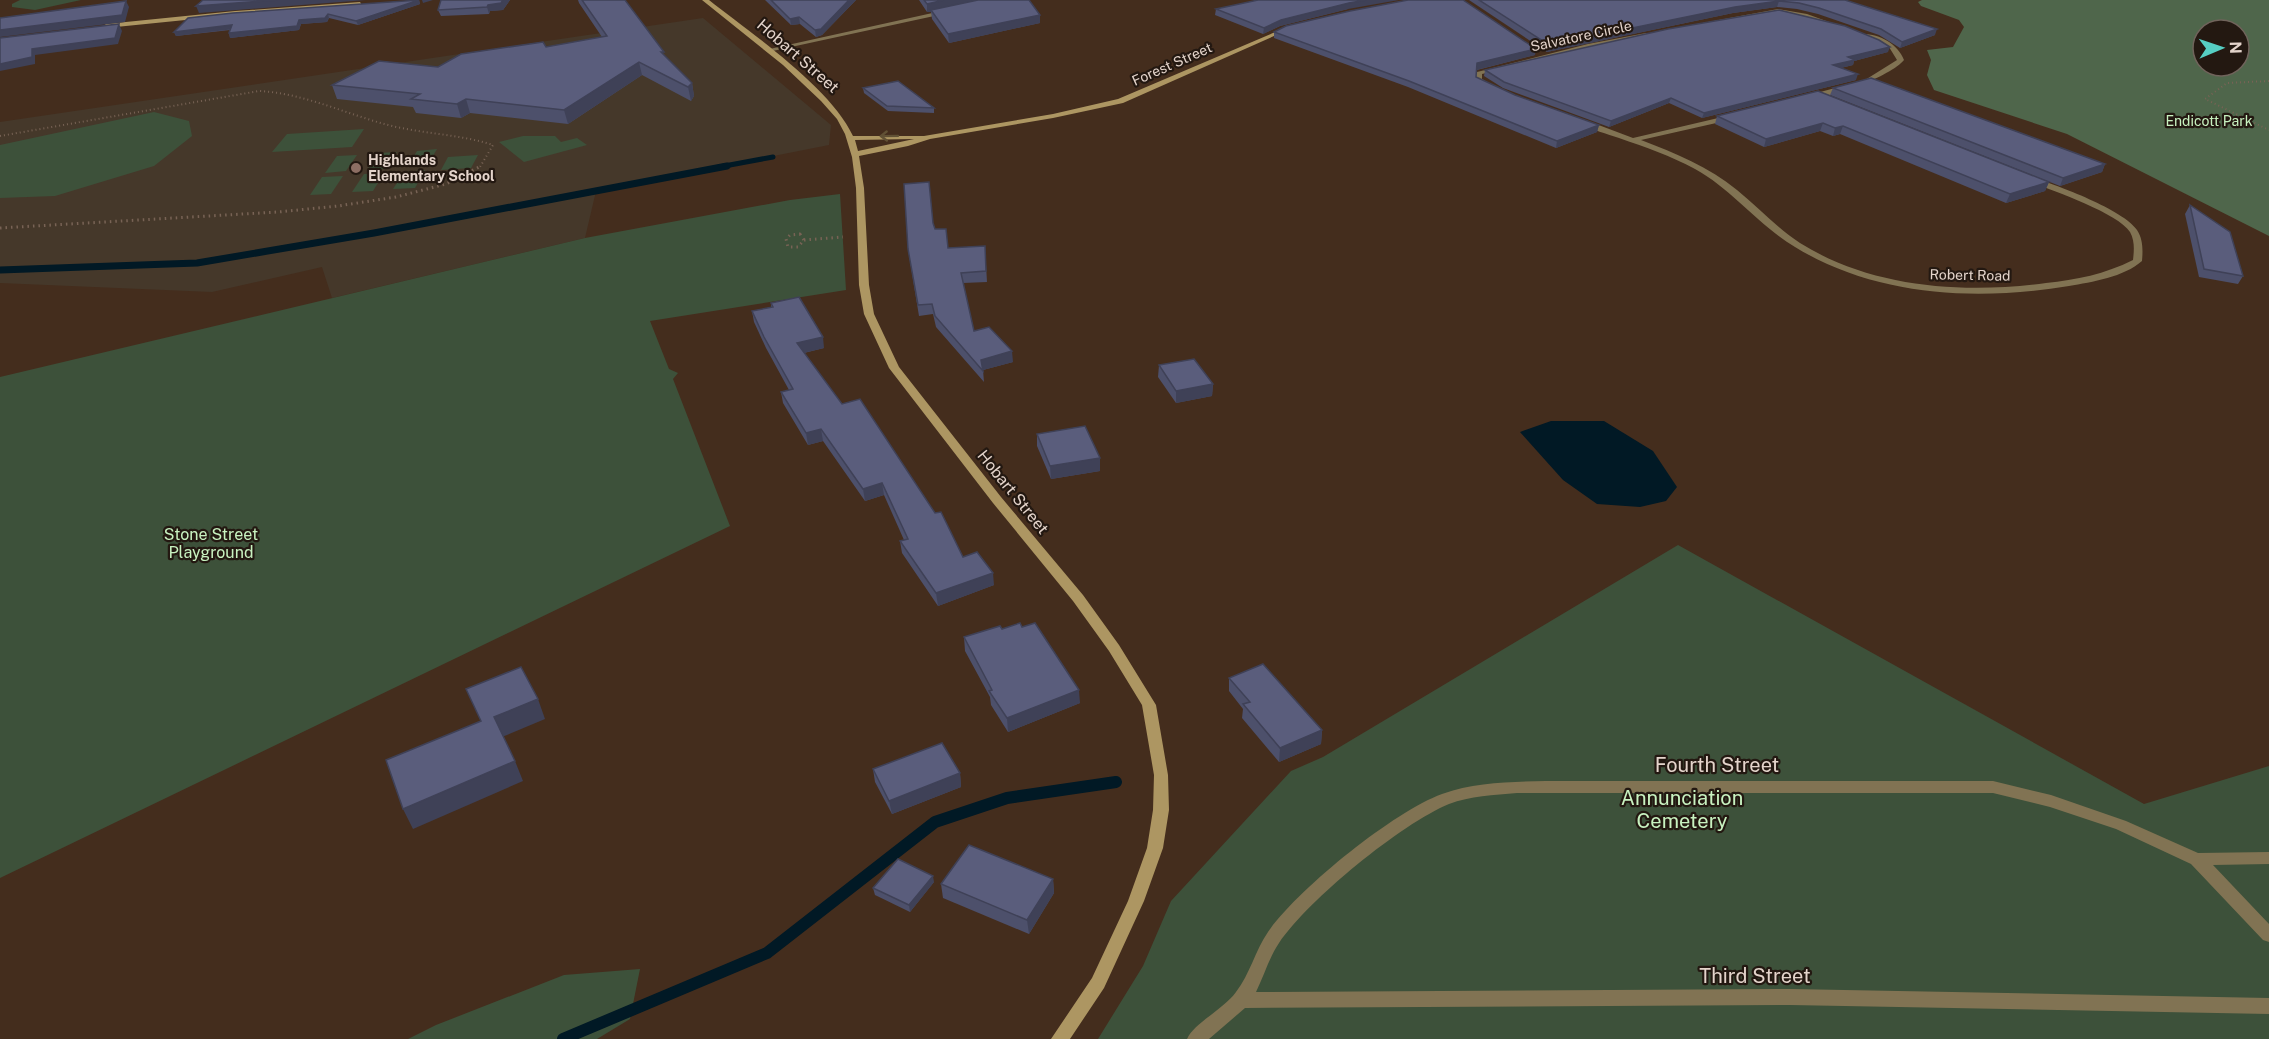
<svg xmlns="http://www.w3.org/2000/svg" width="2269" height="1039" font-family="'Public Sans',sans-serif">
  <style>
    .education { fill: #45382a }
    .green { fill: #3d513a }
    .forest { fill: #4f664b; fill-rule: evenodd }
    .water { fill: #011925 }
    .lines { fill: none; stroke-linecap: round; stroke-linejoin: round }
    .stream-far2 { stroke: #011925; stroke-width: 5 }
    .stream-far1 { stroke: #011925; stroke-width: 7 }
    .stream { stroke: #011925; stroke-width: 12 }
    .path-far1 { stroke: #786355; stroke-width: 2; stroke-dasharray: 1 3; stroke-linecap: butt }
    .path { stroke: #786355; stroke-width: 3; stroke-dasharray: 1.5 4; stroke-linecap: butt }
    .lane { fill: #817353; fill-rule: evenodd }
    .street { fill: #817353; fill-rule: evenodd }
    .secondary { fill: #ad9662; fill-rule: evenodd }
    .wall { fill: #4d506b }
    .shaded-wall { fill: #3f4157 }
    .building { fill: #5a5d7c; stroke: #3f4157; stroke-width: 1.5 }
    .oneway { stroke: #615135 }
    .education-dot { fill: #8d6e63; stroke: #231811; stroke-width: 2 }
    .labels { text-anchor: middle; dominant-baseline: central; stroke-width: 4.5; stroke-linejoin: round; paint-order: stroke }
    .far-street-label { font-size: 14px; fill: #e4d4cb; stroke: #231811 }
    .far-park-label { font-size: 14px; fill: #c8f2c0; stroke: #231811 }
    .far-poi-label { font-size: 14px; font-weight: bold; fill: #e4d4cb; stroke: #231811; text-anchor: start }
    .street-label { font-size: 16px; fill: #e4d4cb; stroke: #231811 }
    .park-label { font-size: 16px; fill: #c8f2c0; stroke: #231811 }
    .near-street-label { font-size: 20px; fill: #e4d4cb; stroke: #231811 }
    .near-park-label { font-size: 20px; fill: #c8f2c0; stroke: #231811 }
  </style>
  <rect width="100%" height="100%" fill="#442d1d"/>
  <!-- education -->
  <polygon class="education" points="703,18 831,125 829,145 596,191 585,238 332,298 322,267 212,292 0,283 0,122"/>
  <!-- green -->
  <g class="green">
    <polygon points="20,0 81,0 35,10 12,7 12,4"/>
    <polygon points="154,112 189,121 192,136 154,166 55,196 0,198 0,145"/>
    <polygon points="364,129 352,147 272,152 287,134"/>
    <polygon points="523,136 555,136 561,142 577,138 587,145 524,162 499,142"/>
    <polygon points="437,149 427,166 407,167 417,151"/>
    <polygon points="397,152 387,169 367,170 378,153"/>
    <polygon points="357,155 346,171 325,173 337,156"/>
    <polygon points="478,155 471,168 441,170 448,157"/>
    <polygon points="425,170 415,188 393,189 404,172"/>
    <polygon points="384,173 373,191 352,192 364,174"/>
    <polygon points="343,176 331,194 310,195 322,177"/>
    <polygon points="840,194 846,290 650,321 669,369 678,373 673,379 730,526 0,878 0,377 585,238 790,200"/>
    <polygon points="1678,545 2144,804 2269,766 2269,1039 1098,1039 1143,966 1171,901 1291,771 1323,757"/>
    <polygon points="640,969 630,1019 597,1039 408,1039 436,1025 564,975"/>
  </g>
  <!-- forest -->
  <path class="forest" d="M1922 0H2269V236L2067 134 1934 90 1927 75 1931 60 1927 50 1953 47 1964 27 1959 20 1921 6 1918 2ZM2203 30H2239V66H2203Z"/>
  <!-- water -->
  <polygon class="water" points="1551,421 1604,421 1653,451 1677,487 1666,501 1640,507 1597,504 1563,480 1520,432"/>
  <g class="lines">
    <!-- stream-far2 -->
    <polyline class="stream-far2" points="719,167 773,157"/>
    <!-- stream-far1 -->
    <polyline class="stream-far1" points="0,270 197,263 374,233 727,166"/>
    <!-- stream -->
    <polyline class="stream" points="563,1039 767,953 935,822 1007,798 1116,782"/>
    <!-- path-far1 -->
    <g class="path-far1">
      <polyline points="2269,81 2227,83 2205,99 2269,130"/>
      <path d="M0 136 259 91C303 93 346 114 388 125 423 134 459 134 493 145L480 167"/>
    </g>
    <!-- path -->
    <g class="path">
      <polyline points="0,228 278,212 338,206 396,197 446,184 481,166"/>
      <polygon points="800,234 804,240 798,247 788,247 786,239 790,235"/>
      <polyline points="804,240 843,237"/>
    </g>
    <!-- lane -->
    <path class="lane" d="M1546 781H1993L2051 795 2126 821 2198 853 2269 852V864L2213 865 2269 924V942L2263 940 2191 864 2116 829 2050 807 1993 793H1517C1494 795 1470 796 1449 804 1401 824 1309 899 1279 943 1269 958 1264 976 1256 992L1790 989 2269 998V1014L1790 1005 1245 1008 1209 1039H1187C1194 1023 1224 1009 1236 992 1250 974 1255 951 1268 932 1298 889 1393 812 1442 794 1475 782 1511 782 1546 781Z"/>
    <!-- street -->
    <g class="street">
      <polygon points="1778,9 1807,14 1840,26 1837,28 1804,17 1778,13 1684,29 1681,27"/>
      <polygon points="946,10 949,12 948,13 768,52 765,50"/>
      <polygon points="1646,33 1648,34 1648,36 1588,48 1482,74 1482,79 1493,86 1493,90 1487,90 1474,80 1477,72 1588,44"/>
      <path d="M1863 34C1880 34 1898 44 1904 60 1891 76 1830 99 1809 99V95L1865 80 1897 60 1889 47 1863 36Z"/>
      <path d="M1731 115H1734V119L1641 140C1675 153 1709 167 1737 190 1758 207 1777 228 1800 243 1872 288 1963 294 2046 283 2076 280 2105 274 2133 260 2134 251 2135 241 2130 232 2118 213 2054 191 2031 182L2030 180 2034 178C2057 185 2124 210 2137 230 2143 239 2143 250 2142 261 2124 277 2092 282 2069 286 1977 301 1877 297 1795 247 1758 225 1733 190 1695 169 1671 156 1645 147 1619 138 1607 134 1592 130 1581 123L1588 121 1633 138Z"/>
    </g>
    <!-- secondary -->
    <g class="secondary">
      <path d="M702 0H709C752 34 830 87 853 136H924L1053 114 1118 99 1287 27 1292 28 1123 103 1053 118 930 139 908 146 859 156 864 188 869 285 874 314 899 367 1001 497 1083 595 1119 645 1156 705 1168 775 1169 810 1163 848 1144 901 1104 988 1070 1039H1051L1092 978 1128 901 1147 848 1153 810 1154 775 1142 705 1109 651 1073 601 993 503 889 368 864 314 859 285 856 188 852 157 845 134 837 119 821 101 783 65ZM914 139 858 151 855 140Z"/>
      <polygon points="360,2 362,5 235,15 106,28 103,26 106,24 235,11"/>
    </g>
  </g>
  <!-- wall -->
  <g class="wall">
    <polygon points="419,0 420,4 358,25 329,18 327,22 301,24 299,30 230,38 229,33 230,30 176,36 174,32"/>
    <polygon points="441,0 510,0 503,10 490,11 489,14 441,16 438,10"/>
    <polygon points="578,0 625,0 665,56 692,83 694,96 691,101 642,75 568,124 470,113 461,118 416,113 413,107 337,99 332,85 438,67 602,37 579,3"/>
    <polygon points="765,0 856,0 822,35 816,37 800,24 791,25"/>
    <polygon points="919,0 1029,0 1040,15 1040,23 949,43 932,19 931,12 927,12"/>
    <polygon points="1469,0 1845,0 1935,35 1900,48 1879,35 1818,14 1797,9 1777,7 1733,13 1547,52"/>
    <polygon points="1216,9 1348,9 1280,26 1263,34 1215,15"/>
    <polygon points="1274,32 1535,55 1477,70 1476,77 1515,95 1599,125 1597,132 1556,148 1408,87 1274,38"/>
    <polygon points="1888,52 1854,61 1853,65 1841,68 1856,80 1702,118 1669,103 1609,127 1503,88 1484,76 1485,70"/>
    <polygon points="863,88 934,108 934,113 888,111 864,93"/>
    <polygon points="1833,88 2105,164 2102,172 2060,186 1830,95"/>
    <polygon points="1818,91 2049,182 2045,191 2006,203 1840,134 1833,136 1820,131 1764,147 1715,124 1717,116"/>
    <polygon points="2190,205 2243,276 2238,284 2199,277 2185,214"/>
    <polygon points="933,223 935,229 948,248 985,246 987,282 963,283 974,331 1013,362 983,370 984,382 936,327 933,314 919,316 908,249"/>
    <polygon points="771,303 824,348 804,353 842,404 963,557 994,585 938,606 902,553 900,541 904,540 884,495 865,501 823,441 808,445 783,403 781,392 789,390 766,348 754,322 752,311 771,307"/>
    <polygon points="1159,365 1213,384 1212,396 1176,403 1158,377"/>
    <polygon points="1037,434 1100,471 1051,479 1037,446"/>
    <polygon points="1022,627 1080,703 1008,732 991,705 990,697 965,651 964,637 1002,629"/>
    <polygon points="1229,678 1322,730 1321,744 1279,762 1242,718 1243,709 1229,691"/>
    <polygon points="873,769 960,773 961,787 892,814 875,782"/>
    <polygon points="1053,879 1054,893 1029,934 943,898 941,884"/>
    <polygon points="934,882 910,912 875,895 873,888"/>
  </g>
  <!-- shaded-wall -->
  <g class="shaded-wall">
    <polygon points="278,0 366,0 199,13 196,6"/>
    <polygon points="419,0 420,4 358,25 356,21"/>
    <polygon points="422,0 433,0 423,3"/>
    <polygon points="503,0 510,0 503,10 490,11 489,14 487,7 488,5"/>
    <polygon points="849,0 856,0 822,35 816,37 815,30"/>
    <polygon points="944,0 984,0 931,10 931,12 927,12 927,4"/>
    <polygon points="1366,0 1399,0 1348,9 1280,26 1263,34 1264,28 1281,20 1349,3"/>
    <polygon points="126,1 129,7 125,22 0,37 0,30"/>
    <polygon points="1779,1 1777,7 1733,13 1547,52 1549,45 1735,7"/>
    <polygon points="328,14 329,18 327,22 301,24 299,30 230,38 229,33"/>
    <polygon points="1040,15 1040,23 949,43 948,34"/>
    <polygon points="799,17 800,24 791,25 790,19"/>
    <polygon points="119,24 122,31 118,44 35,55 35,64 0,71 0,64 32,49"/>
    <polygon points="232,25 234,29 176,36 174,32"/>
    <polygon points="1937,29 1935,35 1900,48 1902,42"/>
    <polygon points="1890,47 1888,52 1854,61 1853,65 1832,70 1833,65 1848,57"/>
    <polygon points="1536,49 1535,55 1476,70 1477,63"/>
    <polygon points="639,62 642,75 568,124 564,110"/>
    <polygon points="1858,74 1856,80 1702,118 1704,113"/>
    <polygon points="692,83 694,96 691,101 688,87"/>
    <polygon points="1671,98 1669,103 1609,127 1611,121"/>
    <polygon points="466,99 470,113 461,118 457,104"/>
    <polygon points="1823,123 1820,131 1764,147 1766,139"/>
    <polygon points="1599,125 1597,132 1556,148 1557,141"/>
    <polygon points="1843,126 1840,134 1833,136 1835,128"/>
    <polygon points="2105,164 2102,172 2060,186 2063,178"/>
    <polygon points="2049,182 2045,191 2006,203 2010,194"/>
    <polygon points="823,337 824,348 799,354 797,343"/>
    <polygon points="1012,351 1013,362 983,370 981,360"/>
    <polygon points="1213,384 1212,396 1176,403 1176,391"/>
    <polygon points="821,429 823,441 808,445 806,433"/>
    <polygon points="1100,458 1100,471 1051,479 1050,466"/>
    <polygon points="882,483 884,495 865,501 863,489"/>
    <polygon points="993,573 994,585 938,606 936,593"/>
    <polygon points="1079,690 1080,703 1008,732 1007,718"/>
    <polygon points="538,699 545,719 502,737 494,717"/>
    <polygon points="1322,730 1321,744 1279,762 1280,748"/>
    <polygon points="515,761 523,781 413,829 403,809"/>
    <polygon points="960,773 961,787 892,814 889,801"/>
    <polygon points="933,876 934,882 910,912 909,905"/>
    <polygon points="1053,879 1054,893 1029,934 1027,920"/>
  </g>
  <!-- building -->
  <g class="building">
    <polygon points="203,0 278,0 196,6"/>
    <polygon points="419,0 356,21 328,14 325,18 299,20 297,26 229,33 232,25 174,32 188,18 233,13"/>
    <polygon points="441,0 503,0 501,3 488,5 487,7 438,10"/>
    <polygon points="582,0 625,0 664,52 661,52 692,83 688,87 639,62 564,110 466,99 457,104 411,99 420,94 332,85 379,61 438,67 461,54 543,42 546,47 607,36"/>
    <polygon points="771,0 849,0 821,29 815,30 799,17 790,19"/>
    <polygon points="924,0 944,0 927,4"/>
    <polygon points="978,0 1029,0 1040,15 948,34 931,10"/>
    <polygon points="1258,0 1366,0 1349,3 1281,20 1264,28 1216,9"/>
    <polygon points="1408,0 1463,0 1536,49 1477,63 1476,77 1515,95 1599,125 1557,141 1409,81 1274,32 1286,26 1350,11"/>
    <polygon points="1479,0 1845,0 1937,29 1902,42 1881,29 1819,8 1799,3 1779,1 1735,7 1549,45"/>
    <polygon points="126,1 122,15 0,30 0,18"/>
    <polygon points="1779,10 1845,26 1879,40 1890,47 1848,57 1855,60 1833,65 1858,74 1704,113 1671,98 1611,121 1504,82 1485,70 1668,29"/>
    <polygon points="119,24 115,38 32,49 32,57 0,64 0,38"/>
    <polygon points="1871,78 2105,164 2063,178 1833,88"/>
    <polygon points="898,81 934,108 887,106 863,88"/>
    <polygon points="1818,91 2049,182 2010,194 1843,126 1835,128 1823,123 1766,139 1717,116"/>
    <polygon points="929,182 933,223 935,229 946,229 948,248 985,246 986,271 961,273 974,331 989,327 1012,351 981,360 983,371 935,316 932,304 918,305 908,249 904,184"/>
    <polygon points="2190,205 2230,232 2243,276 2204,269"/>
    <polygon points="799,297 823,337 797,343 842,404 860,399 935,513 941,512 963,557 977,552 993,573 936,593 900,541 908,539 882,483 863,489 821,429 806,433 781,392 793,389 764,337 752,311 773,307 771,303"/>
    <polygon points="1194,359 1213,384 1176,391 1159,365"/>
    <polygon points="1085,426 1100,458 1050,466 1037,434"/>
    <polygon points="1020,623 1022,627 1035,623 1079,690 1007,718 989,691 992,690 964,637 1000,626 1002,629"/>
    <polygon points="1263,664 1322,730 1280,748 1243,704 1250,702 1229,678"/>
    <polygon points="521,667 538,699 494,717 515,761 403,809 386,760 481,721 466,689"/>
    <polygon points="942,743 960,773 889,801 873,769"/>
    <polygon points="969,845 1053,879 1027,920 941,884"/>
    <polygon points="898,859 933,876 909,905 873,888"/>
  </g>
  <!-- one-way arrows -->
  <defs><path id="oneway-shaft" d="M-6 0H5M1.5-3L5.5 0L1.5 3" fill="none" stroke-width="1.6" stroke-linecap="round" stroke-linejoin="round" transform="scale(1.5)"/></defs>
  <use class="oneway" href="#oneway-shaft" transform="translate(889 136) rotate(179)"/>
  <!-- markers -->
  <circle class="education-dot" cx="356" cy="168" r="6"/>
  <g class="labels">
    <!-- far-street labels -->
    <g class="far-street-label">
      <text transform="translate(1581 36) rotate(-12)">Salvatore Circle</text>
      <text transform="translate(1172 64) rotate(-24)">Forest Street</text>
      <text transform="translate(1970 275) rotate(1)">Robert Road</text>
    </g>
    <!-- far-park labels -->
    <g class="far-park-label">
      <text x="2209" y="121">Endicott Park</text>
    </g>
    <!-- far-poi labels -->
    <g class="far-poi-label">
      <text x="368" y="160">Highlands<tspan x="368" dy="16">Elementary School</tspan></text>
    </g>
    <!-- street labels -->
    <g class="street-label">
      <text transform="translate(798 56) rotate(41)">Hobart Street</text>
      <text transform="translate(1013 492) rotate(51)">Hobart Street</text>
    </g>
    <!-- park labels -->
    <g class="park-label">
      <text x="211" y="534">Stone Street<tspan x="211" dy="18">Playground</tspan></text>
    </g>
    <!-- near-street labels -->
    <g class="near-street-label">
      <text x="1717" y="765">Fourth Street</text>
      <text x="1755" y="976">Third Street</text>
    </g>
    <!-- near-park labels -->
    <g class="near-park-label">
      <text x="1682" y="798">Annunciation<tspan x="1682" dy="23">Cemetery</tspan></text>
    </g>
  </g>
  <!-- north arrow -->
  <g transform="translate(2221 48) rotate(88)"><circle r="28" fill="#231811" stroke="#70635b" stroke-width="1.5"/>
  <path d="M0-4.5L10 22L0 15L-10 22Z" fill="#56cec3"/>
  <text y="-9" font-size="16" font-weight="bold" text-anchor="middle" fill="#e4d4cb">N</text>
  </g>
</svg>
